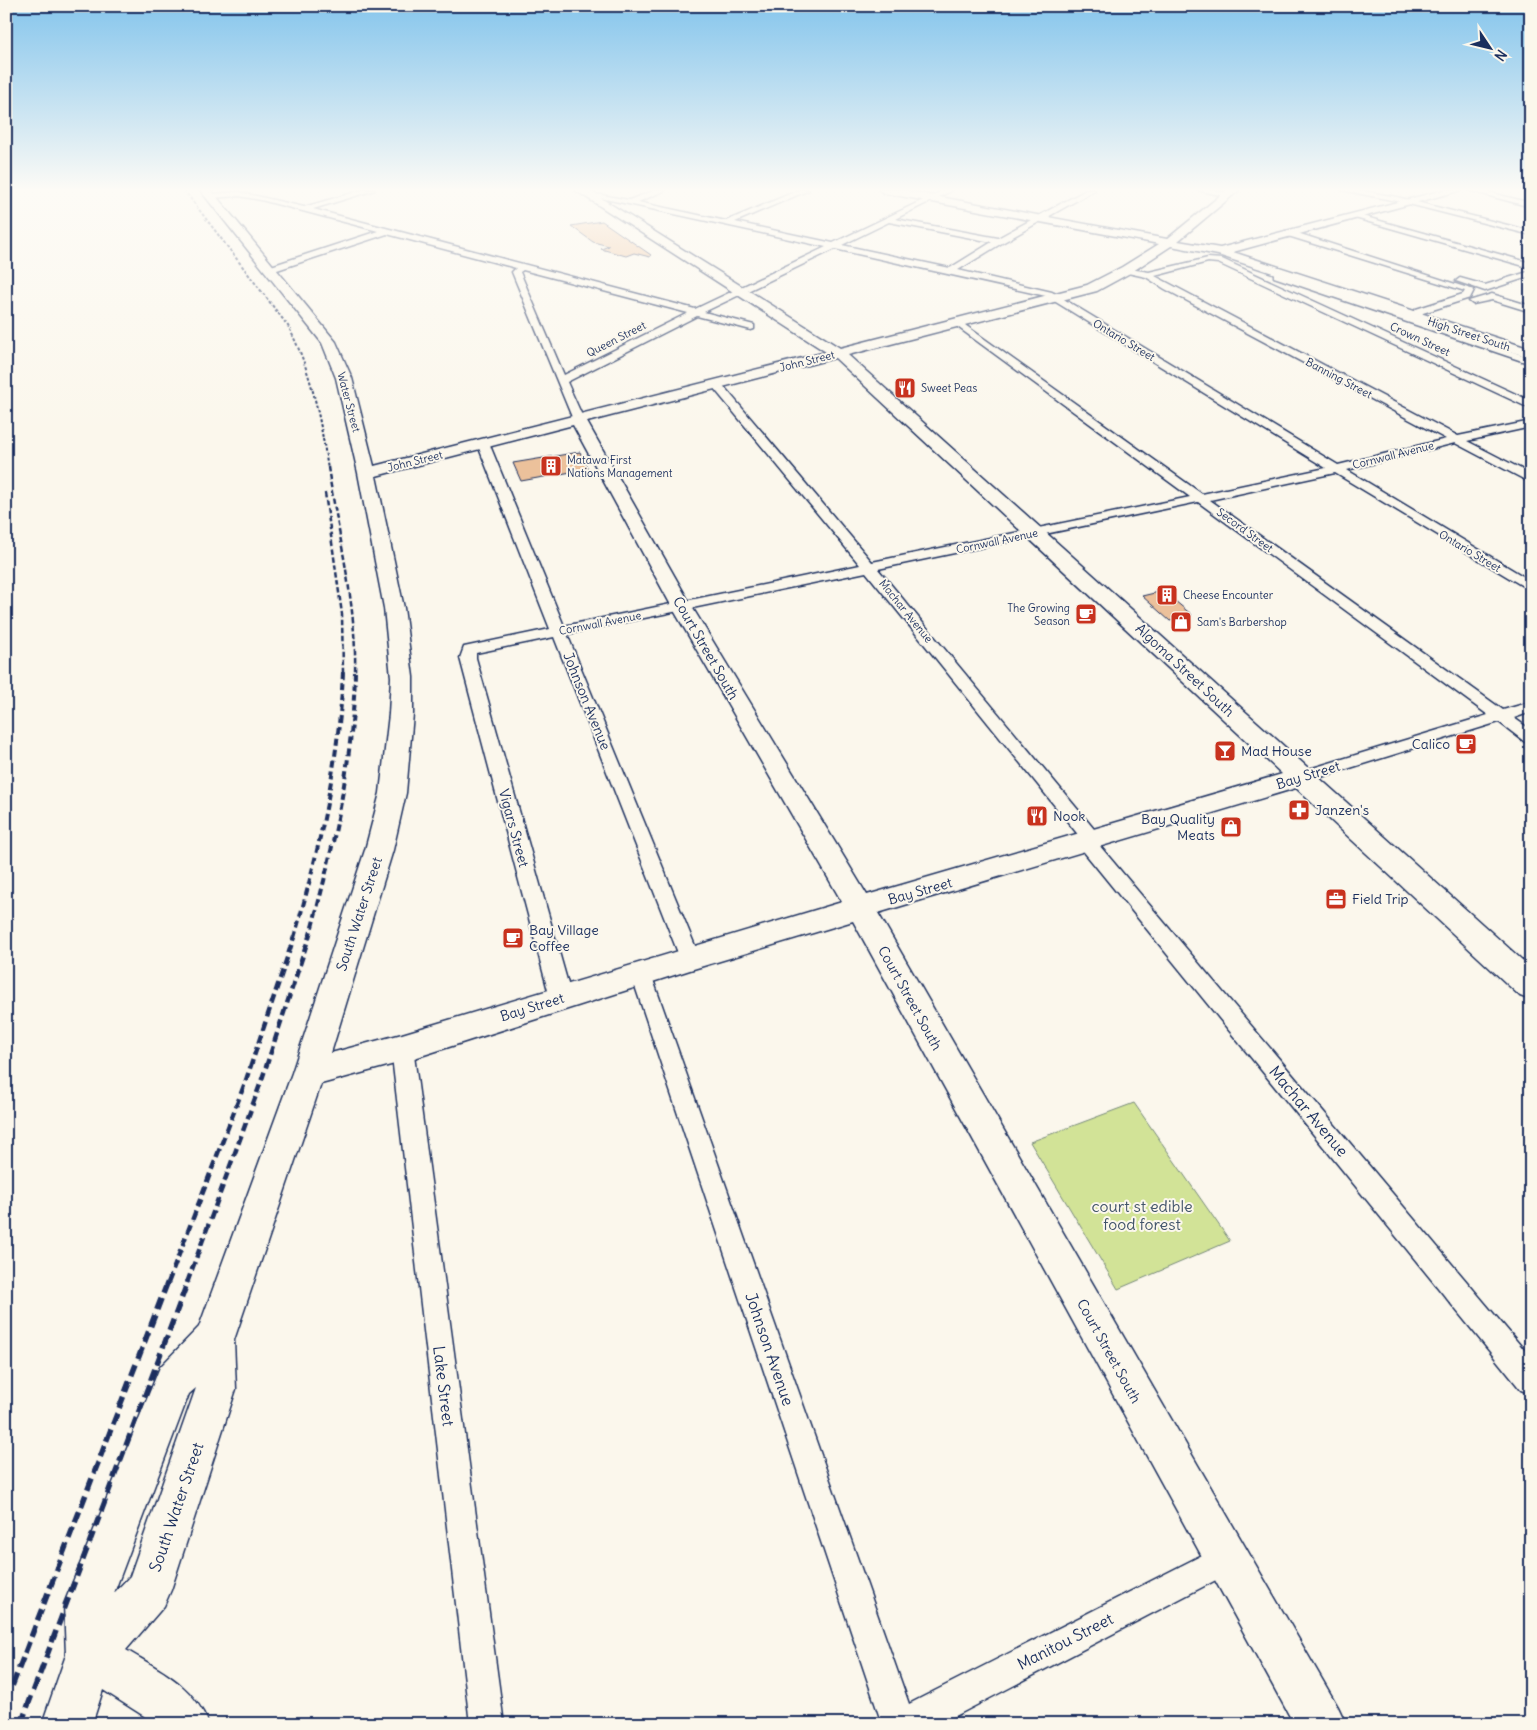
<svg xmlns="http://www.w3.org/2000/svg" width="1537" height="1730" font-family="Delius,sans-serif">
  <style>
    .green { fill: #d2e397; stroke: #76897a }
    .building { fill: #ecc19b; stroke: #1b2f5e }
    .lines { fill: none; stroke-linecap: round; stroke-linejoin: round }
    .street-casing { stroke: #1b2f5e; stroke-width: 3 }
    .secondary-casing { stroke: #1b2f5e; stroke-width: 3 }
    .street { fill: #fbf7ec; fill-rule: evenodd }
    .secondary { fill: #fbf7ec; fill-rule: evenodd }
    .rail-far4 { stroke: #1b2f5e; stroke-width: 2; stroke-dasharray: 3 2; stroke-linecap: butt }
    .rail-far3 { stroke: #1b2f5e; stroke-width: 2.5; stroke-dasharray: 5.5 2.5; stroke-linecap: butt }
    .rail-far2 { stroke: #1b2f5e; stroke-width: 4; stroke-dasharray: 7 4; stroke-linecap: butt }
    .rail-far1 { stroke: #1b2f5e; stroke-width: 4.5; stroke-dasharray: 9 4.5; stroke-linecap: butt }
    .rail { stroke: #1b2f5e; stroke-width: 5.5; stroke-dasharray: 12 5.5; stroke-linecap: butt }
    .labels { text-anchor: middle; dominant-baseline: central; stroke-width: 4; stroke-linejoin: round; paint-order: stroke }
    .far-street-label { font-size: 11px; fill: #1b2f5e; stroke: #fbf7ec }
    .far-poi-label { font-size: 11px; fill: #1b2f5e; stroke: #fbf7ec; text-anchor: start }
    .street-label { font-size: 14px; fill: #1b2f5e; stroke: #fbf7ec }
    .poi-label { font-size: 14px; fill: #1b2f5e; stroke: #fbf7ec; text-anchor: start }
    .near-street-label { font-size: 16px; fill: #1b2f5e; stroke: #fbf7ec }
    .near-park-label { font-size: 16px; fill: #405369; stroke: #fbf7ec }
  </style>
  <rect width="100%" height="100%" fill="#fbf7ec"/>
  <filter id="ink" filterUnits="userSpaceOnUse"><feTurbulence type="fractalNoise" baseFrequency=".02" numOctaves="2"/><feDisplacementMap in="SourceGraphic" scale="10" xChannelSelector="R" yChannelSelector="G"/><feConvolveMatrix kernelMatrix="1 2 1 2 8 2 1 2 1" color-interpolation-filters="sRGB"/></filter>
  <g filter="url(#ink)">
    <!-- green -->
    <polygon class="green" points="1134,1103 1230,1241 1118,1289 1030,1142"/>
    <!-- building -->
    <g class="building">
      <polygon points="602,221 651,255 650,257 634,253 626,256 601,249 609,246 593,242 571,226"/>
      <polygon points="580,452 588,469 521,481 513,463"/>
      <polygon points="1163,591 1192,615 1170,621 1142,596"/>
    </g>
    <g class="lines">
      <!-- street casing -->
      <g class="street-casing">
        <g id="street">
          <path d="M363 190H375L313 209 695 309 826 247 582 194 578 192 580 191 629 200 656 190H666L638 202 726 221 799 190H809L735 222 833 243 944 190H953L895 219 998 238 1086 190H1095L1002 243 958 270 1052 292 1338 465 1446 439 1165 289 1146 277 1123 272V268L1149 272 1208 258 1222 259 1531 401V408L1527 407 1218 263 1208 262 1155 276 1458 436 1531 421V427L1467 441 1531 474V483L1455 443 1347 470 1531 581V591L1335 473 1210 500 1503 710 1531 702V712L1514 718 1531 730V743L1525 742 1499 722 1308 781 1302 783 1296 781 1293 777 1296 773 1488 715 1198 502 878 569 1099 835 1102 840 1099 845 1531 1358V1394L1521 1390 1080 847 1077 842 1080 837 866 572 567 634 700 958 697 964 690 966 683 964 680 958 554 637 476 653V658L572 998 568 1004 561 1007 554 1004 550 998 460 658 464 647 550 629 477 443 483 440 489 443 564 626 860 565 712 386 711 384 716 381 720 382 872 562 1190 497 955 325V321L958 320 1202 494 1326 468 1046 296 835 249 704 312 754 325V329L751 330 697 316 567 382 584 420 582 422H574L512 272 516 268 387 234 271 272 268 271V267L378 231 261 200 239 196 210 198 206 196 210 194 239 192 304 207ZM889 222 992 242 950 268 842 245ZM523 270 688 313 564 375 520 272Z"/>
          <polygon points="1197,190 1214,190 1233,195 1229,197"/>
          <polygon points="1341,190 1358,190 1397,197 1531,231 1531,235 1397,201"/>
          <polygon points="1467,190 1480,190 1531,203 1531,207"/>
          <polygon points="1355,214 1531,263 1531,268 1355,218"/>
          <polygon points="1285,231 1291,231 1474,290 1470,298 1423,313 1420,318 1414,318 1412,316 1416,309 1463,294 1465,291 1285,235"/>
          <polygon points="1531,271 1531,276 1485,291 1456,281 1460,278 1485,285"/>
          <polygon points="1274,273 1280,273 1531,358 1531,364 1274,277"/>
          <polygon points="1492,294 1531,306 1531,312 1492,300 1473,304 1469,301"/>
          <polygon points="641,966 648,968 651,974 909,1704 1226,1543 1237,1547 1241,1558 1237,1569 940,1724 882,1724 631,974 634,968"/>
          <polygon points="402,1038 410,1041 413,1048 504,1724 470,1724 391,1048 394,1041"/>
        </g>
      </g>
      <!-- secondary casing -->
      <g class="secondary-casing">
        <path id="secondary" d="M200 190H211L336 342 352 378 374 466 826 352 575 190H588L840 348 1087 285 1122 267 1159 244 884 193 879 190H902L1167 239 1227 190H1239L1178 241 1220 248 1444 190H1462L1233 252 1531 349V358L1218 255 1171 246 1130 273 1097 291 848 355 1531 968V1000L1520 996 1296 788 878 913 1338 1707 1346 1724H1294L853 921 690 970 402 1062 321 1084 234 1340 236 1389 171 1590 164 1606 126 1650C161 1671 192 1684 209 1724H151L144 1716 103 1690 92 1724H42L66 1655 64 1604 160 1367 199 1327 292 1073 365 850 380 793 389 714 391 677 384 608 358 473 336 378 322 343ZM835 358 1282 774 867 895 692 607 587 422ZM573 425 672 607 842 902 402 1034 331 1053 393 850 406 793 413 714V677L404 608 376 476ZM196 1388 130 1576 114 1593 189 1394Z"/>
      </g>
      <!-- street -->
      <use href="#street" class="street"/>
      <!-- secondary -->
      <use href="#secondary" class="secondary"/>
      <!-- rail-far4 -->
      <g class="rail-far4">
        <path d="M184 190 288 326C312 372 320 418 328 469"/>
        <polyline points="6,220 11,190"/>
      </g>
      <!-- rail-far3 -->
      <g class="rail-far3">
        <path d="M328 467C338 535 357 604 355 673"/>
        <polyline points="325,493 342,614 343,673"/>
      </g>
      <!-- rail-far2 -->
      <g class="rail-far2">
        <path d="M294 938C319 851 339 763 343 672"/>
        <path d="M309 938C333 851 353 762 355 672"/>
      </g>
      <!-- rail-far1 -->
      <g class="rail-far1">
        <polyline points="168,1283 245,1083 294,937"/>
        <polyline points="187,1283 261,1082 309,937"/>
      </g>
      <!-- rail -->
      <g class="rail">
        <polyline points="6,1702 168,1281"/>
        <polyline points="21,1724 188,1281"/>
      </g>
    </g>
  </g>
  <!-- sky -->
  <linearGradient id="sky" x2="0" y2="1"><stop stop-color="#85c5ec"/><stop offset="0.44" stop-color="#fdfbf6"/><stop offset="1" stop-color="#fdfbf6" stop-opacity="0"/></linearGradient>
  <rect width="1537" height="432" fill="url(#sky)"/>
  <!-- icons -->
  <defs>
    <g id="restaurant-square" transform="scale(1.125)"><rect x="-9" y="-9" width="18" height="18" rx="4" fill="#c8321e" stroke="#fbf7ec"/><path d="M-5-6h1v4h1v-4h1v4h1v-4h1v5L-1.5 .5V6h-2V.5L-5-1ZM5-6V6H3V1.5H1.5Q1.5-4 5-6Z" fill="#fff"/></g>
    <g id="building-square" transform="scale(1.125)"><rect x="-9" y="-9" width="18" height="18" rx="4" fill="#c8321e" stroke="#fbf7ec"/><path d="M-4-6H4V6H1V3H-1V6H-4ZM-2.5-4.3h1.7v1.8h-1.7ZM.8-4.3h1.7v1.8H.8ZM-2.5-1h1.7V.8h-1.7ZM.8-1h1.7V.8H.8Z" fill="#fff"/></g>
    <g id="cafe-square" transform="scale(1.125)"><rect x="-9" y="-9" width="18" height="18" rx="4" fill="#c8321e" stroke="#fbf7ec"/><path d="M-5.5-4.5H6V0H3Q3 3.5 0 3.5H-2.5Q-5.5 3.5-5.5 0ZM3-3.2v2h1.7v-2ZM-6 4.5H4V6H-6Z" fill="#fff"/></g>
    <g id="shop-square" transform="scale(1.125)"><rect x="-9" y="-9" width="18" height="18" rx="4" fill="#c8321e" stroke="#fbf7ec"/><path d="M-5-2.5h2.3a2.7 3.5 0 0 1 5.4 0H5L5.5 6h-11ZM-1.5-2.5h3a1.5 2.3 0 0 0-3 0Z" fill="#fff"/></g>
    <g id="bar-square" transform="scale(1.125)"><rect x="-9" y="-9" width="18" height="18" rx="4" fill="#c8321e" stroke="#fbf7ec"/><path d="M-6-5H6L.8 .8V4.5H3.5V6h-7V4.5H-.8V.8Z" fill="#fff"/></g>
    <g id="pharmacy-square" transform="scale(1.125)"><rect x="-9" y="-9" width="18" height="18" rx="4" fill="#c8321e" stroke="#fbf7ec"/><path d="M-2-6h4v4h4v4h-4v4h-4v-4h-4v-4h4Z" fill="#fff"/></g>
    <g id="office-square" transform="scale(1.125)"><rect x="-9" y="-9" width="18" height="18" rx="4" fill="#c8321e" stroke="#fbf7ec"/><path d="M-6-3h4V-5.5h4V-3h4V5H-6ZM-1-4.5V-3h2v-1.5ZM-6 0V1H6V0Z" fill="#fff"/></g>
  </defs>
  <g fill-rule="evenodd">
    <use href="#restaurant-square" x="905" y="388"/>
    <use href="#building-square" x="551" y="466"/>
    <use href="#building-square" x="1167" y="595"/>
    <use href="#cafe-square" x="1086" y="614"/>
    <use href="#shop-square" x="1181" y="622"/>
    <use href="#cafe-square" x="1466" y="744"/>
    <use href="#bar-square" x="1225" y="751"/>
    <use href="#pharmacy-square" x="1299" y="810"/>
    <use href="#restaurant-square" x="1037" y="816"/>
    <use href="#shop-square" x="1231" y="827"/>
    <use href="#office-square" x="1336" y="899"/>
    <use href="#cafe-square" x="513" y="938"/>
  </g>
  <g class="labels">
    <!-- far-street labels -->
    <g class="far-street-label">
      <text transform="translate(1469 334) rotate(18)">High Street South</text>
      <text transform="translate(616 339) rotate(-27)">Queen Street</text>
      <text transform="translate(1420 339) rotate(25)">Crown Street</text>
      <text transform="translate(1124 340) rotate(31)">Ontario Street</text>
      <text transform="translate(807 361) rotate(-14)">John Street</text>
      <text transform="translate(1339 378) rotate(28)">Banning Street</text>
      <text transform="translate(349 402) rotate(75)">Water Street</text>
      <text transform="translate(1393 455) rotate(-14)">Cornwall Avenue</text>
      <text transform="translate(415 461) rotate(-14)">John Street</text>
      <text transform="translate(1245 530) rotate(36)">Secord Street</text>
      <text transform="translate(997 541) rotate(-12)">Cornwall Avenue</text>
      <text transform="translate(1470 551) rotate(31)">Ontario Street</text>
      <text transform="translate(906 611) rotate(51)">Machar Avenue</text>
      <text transform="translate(600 623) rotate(-11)">Cornwall Avenue</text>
    </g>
    <!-- far-poi labels -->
    <g class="far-poi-label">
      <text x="921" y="388">Sweet Peas</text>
      <text x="567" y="460">Matawa First<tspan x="567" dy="13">Nations Management</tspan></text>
      <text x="1183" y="595">Cheese Encounter</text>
      <text x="1070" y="608" text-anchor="end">The Growing<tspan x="1070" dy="13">Season</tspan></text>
      <text x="1197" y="622">Sam's Barbershop</text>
    </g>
    <!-- street labels -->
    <g class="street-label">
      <text transform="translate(706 648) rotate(60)">Court Street South</text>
      <text transform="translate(1185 670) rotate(43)">Algoma Street South</text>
      <text transform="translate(587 701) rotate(68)">Johnson Avenue</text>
      <text transform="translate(1308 775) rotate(-17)">Bay Street</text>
      <text transform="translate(514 828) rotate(75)">Vigars Street</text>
      <text transform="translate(920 891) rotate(-16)">Bay Street</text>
      <text transform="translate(359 914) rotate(-72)">South Water Street</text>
      <text transform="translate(910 998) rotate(61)">Court Street South</text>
      <text transform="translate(532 1007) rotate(-17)">Bay Street</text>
      <text transform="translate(1109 1351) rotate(61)">Court Street South</text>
    </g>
    <!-- poi labels -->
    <g class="poi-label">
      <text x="1450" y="744" text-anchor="end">Calico</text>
      <text x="1241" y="751">Mad House</text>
      <text x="1315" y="810">Janzen's</text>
      <text x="1053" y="816">Nook</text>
      <text x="1215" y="819" text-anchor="end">Bay Quality<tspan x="1215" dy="16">Meats</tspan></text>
      <text x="1352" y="899">Field Trip</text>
      <text x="529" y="930">Bay Village<tspan x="529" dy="16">Coffee</tspan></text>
    </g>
    <!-- near-street labels -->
    <g class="near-street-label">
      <text transform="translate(1309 1111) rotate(50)">Machar Avenue</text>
      <text transform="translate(770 1349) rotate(71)">Johnson Avenue</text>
      <text transform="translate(444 1386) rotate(83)">Lake Street</text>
      <text transform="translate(176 1507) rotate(-71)">South Water Street</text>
      <text transform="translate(1065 1641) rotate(-27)">Manitou Street</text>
    </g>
    <!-- near-park labels -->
    <g class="near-park-label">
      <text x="1142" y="1206">court st edible<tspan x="1142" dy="18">food forest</tspan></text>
    </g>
  </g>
  <!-- margin -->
  <rect width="1537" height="1730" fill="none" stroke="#fbf7ec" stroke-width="25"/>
  <rect x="12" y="12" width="1512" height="1705" fill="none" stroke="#1b2f5e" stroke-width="2" filter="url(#ink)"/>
  <!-- north arrow -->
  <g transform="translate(1490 48) rotate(125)" stroke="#fbf7ec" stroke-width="4" paint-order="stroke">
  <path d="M0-4L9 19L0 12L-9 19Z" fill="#1b2f5e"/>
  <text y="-8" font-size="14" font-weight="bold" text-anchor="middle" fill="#1b2f5e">N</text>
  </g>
</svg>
